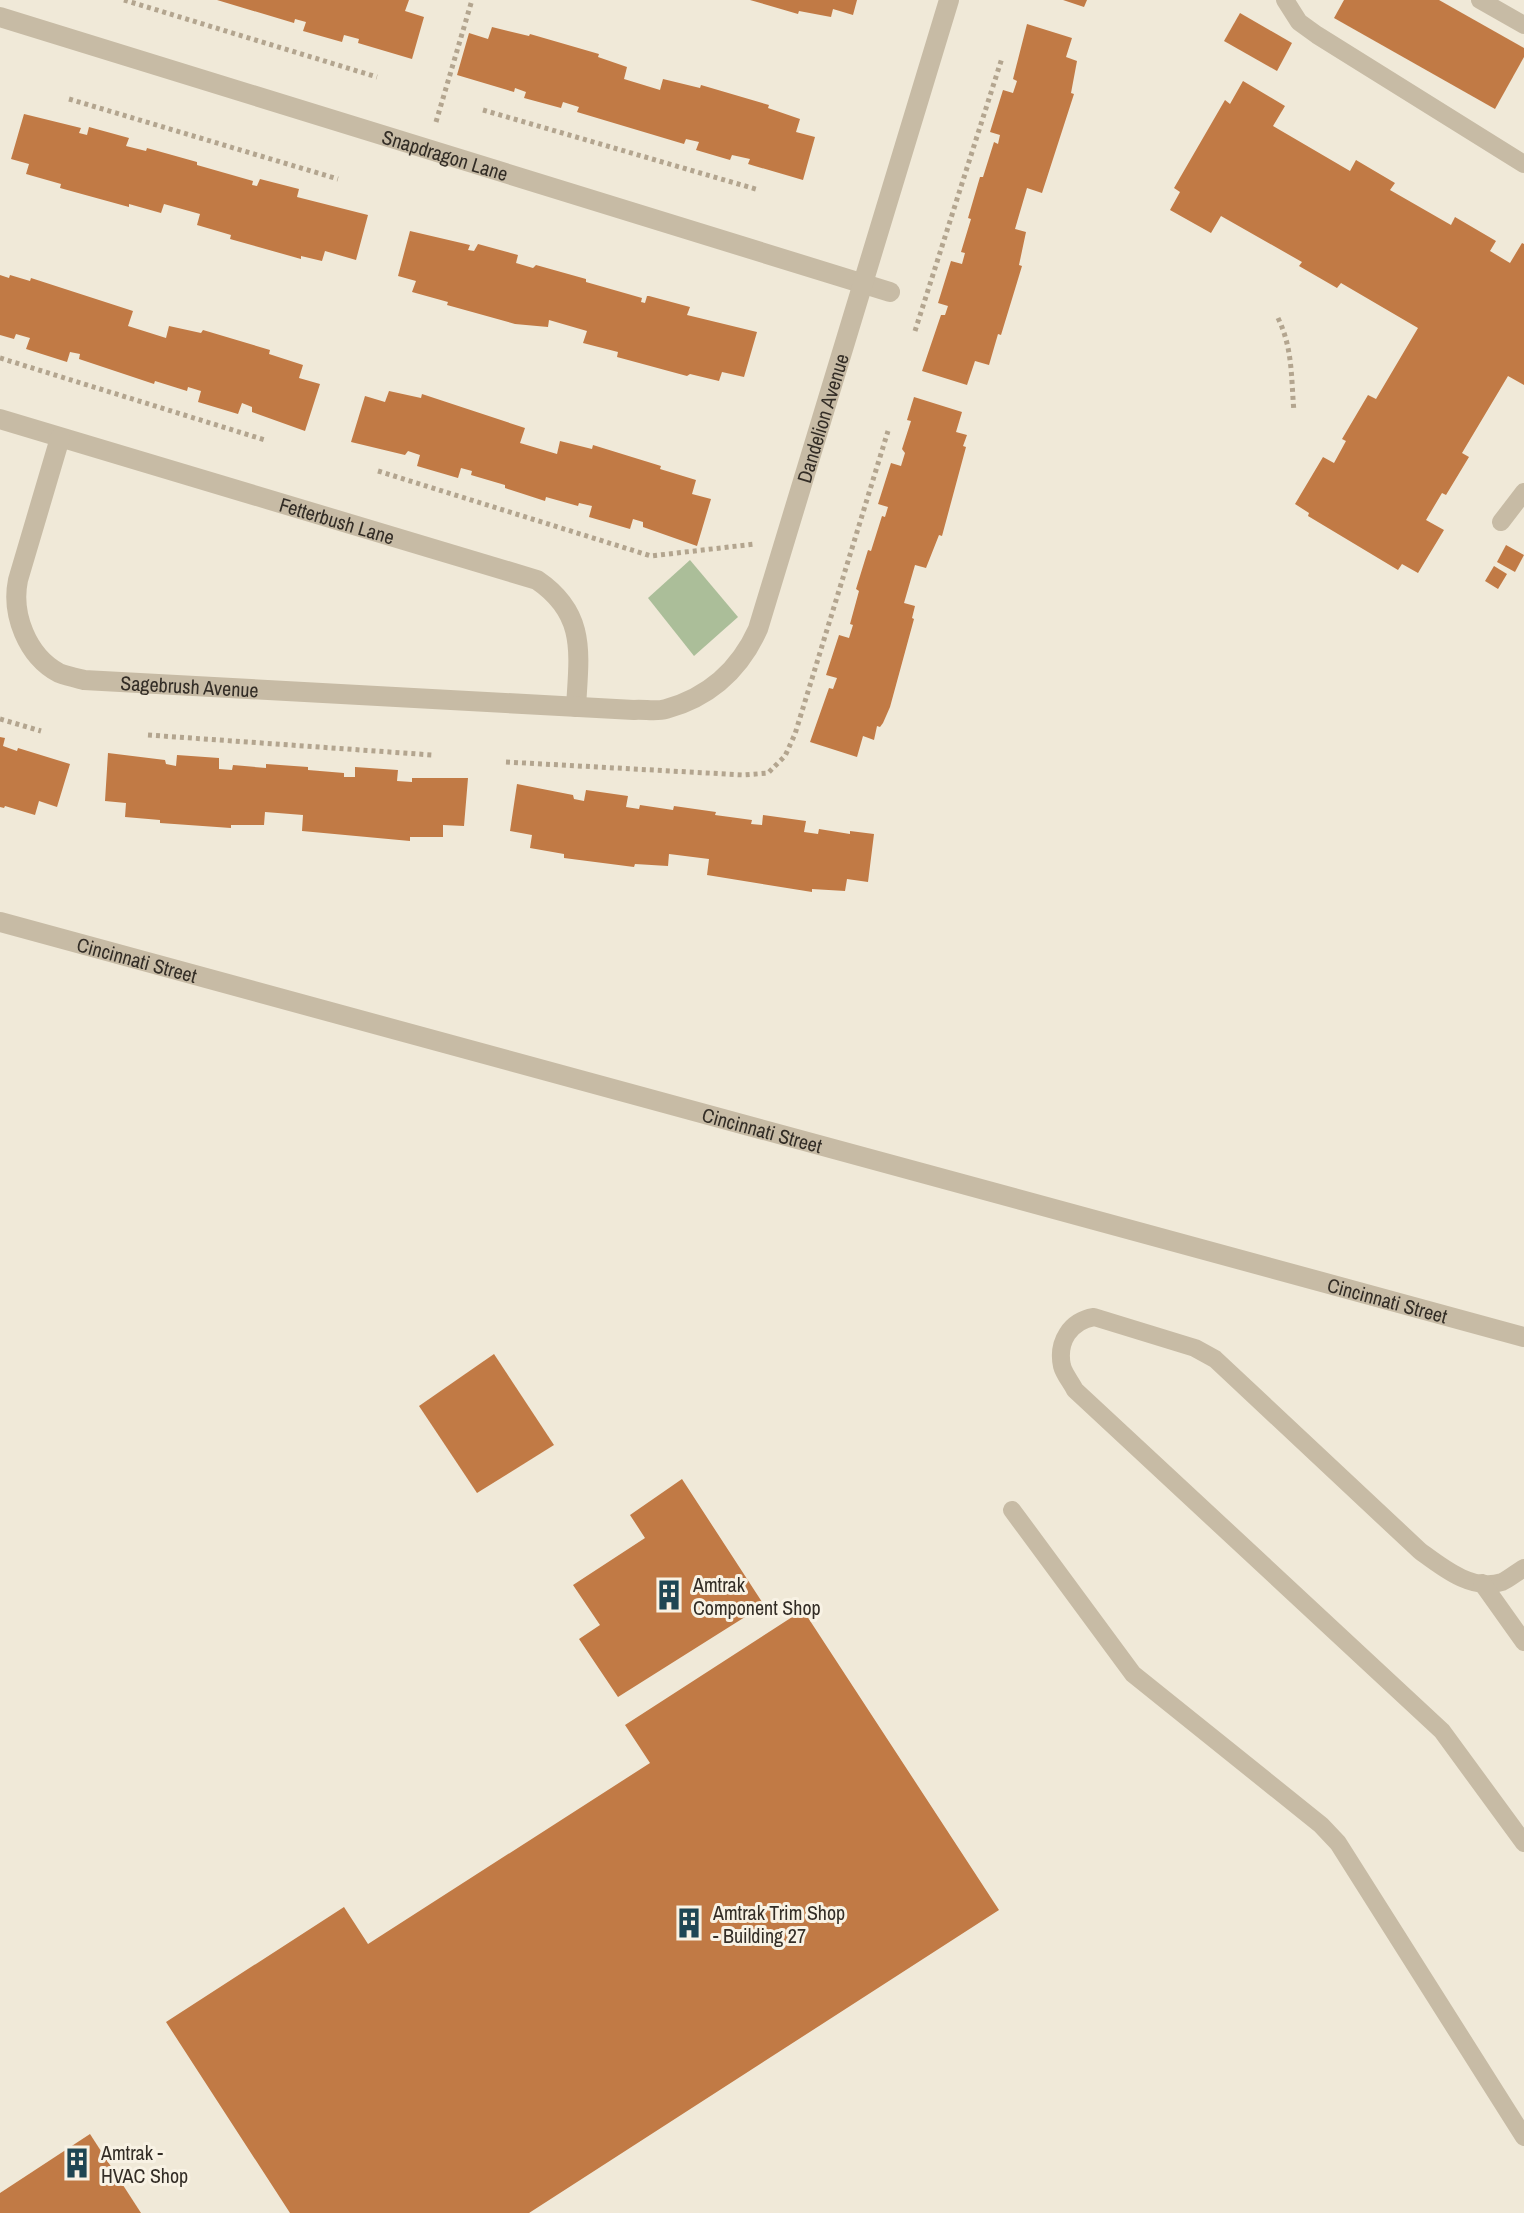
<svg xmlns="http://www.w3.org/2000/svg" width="1524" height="2213" font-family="'Archivo Narrow',sans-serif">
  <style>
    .green { fill: #abbe99 }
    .building { fill: #c17a45 }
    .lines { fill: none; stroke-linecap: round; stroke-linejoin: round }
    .path { stroke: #b3a58f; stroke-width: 5; stroke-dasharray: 4 4; stroke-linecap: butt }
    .service { stroke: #c7bba5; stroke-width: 18 }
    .minor { stroke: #c7bba5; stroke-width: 20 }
    .tertiary { stroke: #c7bba5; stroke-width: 20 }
    .labels { text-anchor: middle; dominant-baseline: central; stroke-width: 6; stroke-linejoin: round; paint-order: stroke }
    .street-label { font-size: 20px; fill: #332d26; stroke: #f8f2e4 }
    .poi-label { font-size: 20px; fill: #332d26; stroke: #f8f2e4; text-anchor: start }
  </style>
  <rect width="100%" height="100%" fill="#f0e9d8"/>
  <!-- green -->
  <polygon class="green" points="690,560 738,617 694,656 648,598"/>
  <!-- building -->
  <g class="building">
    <polygon points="217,0 409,0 405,11 424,17 412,59 358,43 359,39 344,35 342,42 303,31 306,22 295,19 294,23"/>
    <polygon points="750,0 857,0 853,15 833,9 831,17 799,11 798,14"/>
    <polygon points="1063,0 1087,0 1084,7"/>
    <polygon points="1344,0 1439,0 1524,48 1524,57 1495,109 1334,18"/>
    <polygon points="1240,13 1292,43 1277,71 1224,41"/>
    <polygon points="1027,24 1072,38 1066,57 1077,61 1071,93 1074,94 1042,193 1027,188 1015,229 1026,232 1019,265 1022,266 1001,335 998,334 989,365 975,361 967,385 922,371 941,315 945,315 948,306 938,303 951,261 962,264 965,253 961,252 971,219 968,218 980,177 983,177 994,142 998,144 1000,135 990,132 1003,90 1013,93 1017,81 1013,79"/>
    <polygon points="492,27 529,36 530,34 599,54 598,57 627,67 624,79 660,90 663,79 700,88 701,85 769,105 768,108 800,119 796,132 815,137 803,180 748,164 750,159 732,155 730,160 696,150 699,142 686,139 684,144 577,112 579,107 563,102 561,108 524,98 526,92 515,88 514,92 457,75 469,33 488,39"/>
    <polygon points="1243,81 1285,106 1273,126 1350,171 1356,160 1395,183 1390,190 1451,225 1455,217 1496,241 1490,251 1510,263 1522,243 1524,244 1524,385 1508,376 1462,453 1469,457 1446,495 1442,493 1426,520 1444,530 1418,573 1402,564 1398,570 1308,516 1309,513 1295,504 1323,457 1334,463 1346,441 1342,439 1368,395 1376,399 1418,328 1341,283 1337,288 1299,266 1302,262 1221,216 1211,233 1170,210 1180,192 1174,188 1225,100 1230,104"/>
    <polygon points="24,114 81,128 79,133 87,135 89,127 129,138 126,146 146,151 147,148 197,162 197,165 253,181 252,185 257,186 260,179 299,189 297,197 368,215 356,260 325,251 322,261 301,256 301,259 230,239 231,235 197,225 200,214 164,204 161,213 129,204 129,207 60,188 61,184 26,174 29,164 11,159"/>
    <polygon points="410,231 470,245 468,250 474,251 478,244 518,255 516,263 533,268 536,265 586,279 586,282 642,298 641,302 645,303 647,296 649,296 690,307 687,315 757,332 744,377 722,372 719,381 690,374 687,376 617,357 618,352 583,343 587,331 549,320 548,327 515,324 447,305 448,302 412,292 416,281 398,276"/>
    <polygon points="0,275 9,278 10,275 30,281 31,278 133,311 128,326 166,338 169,326 201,333 203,330 270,350 269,354 303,365 299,378 320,384 305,431 252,412 252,407 242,403 238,414 198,402 201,391 188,387 187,391 155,381 154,384 79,359 80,354 70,352 67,362 26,349 30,338 16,334 14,339 0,335"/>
    <polygon points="389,391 421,398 422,394 525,428 520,443 557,454 560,441 592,449 593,445 661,466 660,469 696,480 692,494 711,499 697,546 643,527 643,522 633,519 630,529 589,517 592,506 579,503 578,506 546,497 545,501 505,488 505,485 471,475 472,471 461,468 458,478 417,466 420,455 408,451 405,455 351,442 365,396 385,402"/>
    <polygon points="914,397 962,412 956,432 967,435 963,446 966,447 942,536 939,535 926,568 915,565 904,603 915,606 912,618 914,619 890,707 883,723 880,727 877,726 874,740 863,736 857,757 810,742 829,688 833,689 837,678 826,675 839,635 849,638 853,625 850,624 859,591 856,589 868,550 871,551 882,516 885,517 888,507 878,504 891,463 901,466 905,453 902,449 911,421 907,420"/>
    <polygon points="1506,545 1524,555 1515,572 1497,562"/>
    <polygon points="1494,566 1507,574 1498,589 1485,581"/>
    <polygon points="0,737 5,738 3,746 17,751 18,748 70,764 57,807 39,801 35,815 5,806 4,808 0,807"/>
    <polygon points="108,753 165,760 166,764 176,766 177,755 219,758 219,769 232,770 233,765 266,768 266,764 308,767 308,770 344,773 344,777 355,777 355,767 398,770 397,781 412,782 412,778 468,778 464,826 443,825 443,837 410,837 410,841 302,831 303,815 265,812 264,825 231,825 231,828 160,823 160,820 125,817 126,803 105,801"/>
    <polygon points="517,784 573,795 574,799 584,801 586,790 628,796 626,807 639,809 640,805 673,810 674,806 716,812 715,815 752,820 751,824 762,825 763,815 806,821 804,832 818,834 819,829 850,834 850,831 874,834 868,882 847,879 845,891 812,889 812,892 707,875 709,859 669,854 668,866 635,864 634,867 564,858 564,854 530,848 532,835 510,831"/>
    <polygon points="494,1354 554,1445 477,1493 419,1406"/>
    <polygon points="682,1479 764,1605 618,1697 579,1639 600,1625 573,1585 645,1538 630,1515"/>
    <polygon points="803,1610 999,1910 529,2213 290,2213 166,2022 344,1907 368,1944 650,1763 625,1725"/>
    <polygon points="90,2134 141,2213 0,2213 0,2193"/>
  </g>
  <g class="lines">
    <!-- path -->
    <g class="path">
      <polyline points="124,0 377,77"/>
      <polyline points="69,99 338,179"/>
      <polyline points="483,110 759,190"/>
      <polyline points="436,122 472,0"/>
      <path d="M1278 318C1293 349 1291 378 1294 412"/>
      <polyline points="915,331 1002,58"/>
      <polyline points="0,358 265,440"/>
      <polyline points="378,471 651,556 755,544"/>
      <polyline points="0,719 41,731"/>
      <polyline points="148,735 432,755"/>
      <polyline points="506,762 744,775 768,773 785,756 795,734 888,431"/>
    </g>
    <!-- service -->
    <g class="service">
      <polyline points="1285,0 1299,22 1317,35 1524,164"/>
      <polyline points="1480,0 1524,25"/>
      <polyline points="1501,522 1524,492"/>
      <polyline points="1012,1510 1133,1674 1321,1825 1338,1843 1524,2137"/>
      <path d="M1524 1568C1517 1572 1509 1579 1502 1582 1472 1592 1442 1567 1420 1551L1215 1359 1195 1348 1094 1317C1070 1321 1057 1342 1062 1366 1064 1374 1071 1382 1075 1390L1442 1731 1524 1843"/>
      <polyline points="1482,1583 1524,1642"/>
    </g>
    <!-- minor -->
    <g class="minor">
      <path id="s1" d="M0 17 890 292"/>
      <path id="s2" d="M0 419 537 580C587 614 579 654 576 707"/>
      <path id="s3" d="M60 438 18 580C11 614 27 656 59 673 67 676 76 678 84 680L634 710C644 709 656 712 666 709 709 697 739 671 758 629L949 0"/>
    </g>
    <!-- tertiary -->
    <path class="tertiary" id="s4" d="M0 922 1524 1337"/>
  </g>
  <!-- icons -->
  <defs>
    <g id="building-bare" transform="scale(2.4)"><path d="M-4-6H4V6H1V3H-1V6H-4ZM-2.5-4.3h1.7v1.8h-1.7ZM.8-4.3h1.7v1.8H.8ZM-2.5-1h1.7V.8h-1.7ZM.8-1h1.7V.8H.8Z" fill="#1e4653" stroke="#f8f2e4" stroke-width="2.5" paint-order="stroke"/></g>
  </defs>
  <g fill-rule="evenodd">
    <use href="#building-bare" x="669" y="1595"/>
    <use href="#building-bare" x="689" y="1923"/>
    <use href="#building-bare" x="77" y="2163"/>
  </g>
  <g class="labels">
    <!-- street labels -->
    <g class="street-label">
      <text stroke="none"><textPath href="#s1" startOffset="466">Snapdragon Lane</textPath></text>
      <text stroke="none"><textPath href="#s3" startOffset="1212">Dandelion Avenue</textPath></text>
      <text stroke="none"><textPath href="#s2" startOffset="352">Fetterbush Lane</textPath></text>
      <text stroke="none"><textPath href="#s3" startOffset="388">Sagebrush Avenue</textPath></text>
      <text stroke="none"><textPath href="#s4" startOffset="142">Cincinnati Street</textPath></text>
      <text stroke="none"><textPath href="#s4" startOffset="790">Cincinnati Street</textPath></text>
      <text stroke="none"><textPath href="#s4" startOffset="1438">Cincinnati Street</textPath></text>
    </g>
    <!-- poi labels -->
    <g class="poi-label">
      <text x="693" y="1584">Amtrak<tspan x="693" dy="23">Component Shop</tspan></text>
      <text x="713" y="1912">Amtrak Trim Shop<tspan x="713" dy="23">- Building 27</tspan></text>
      <text x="101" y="2152">Amtrak -<tspan x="101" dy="23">HVAC Shop</tspan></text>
    </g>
  </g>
</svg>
